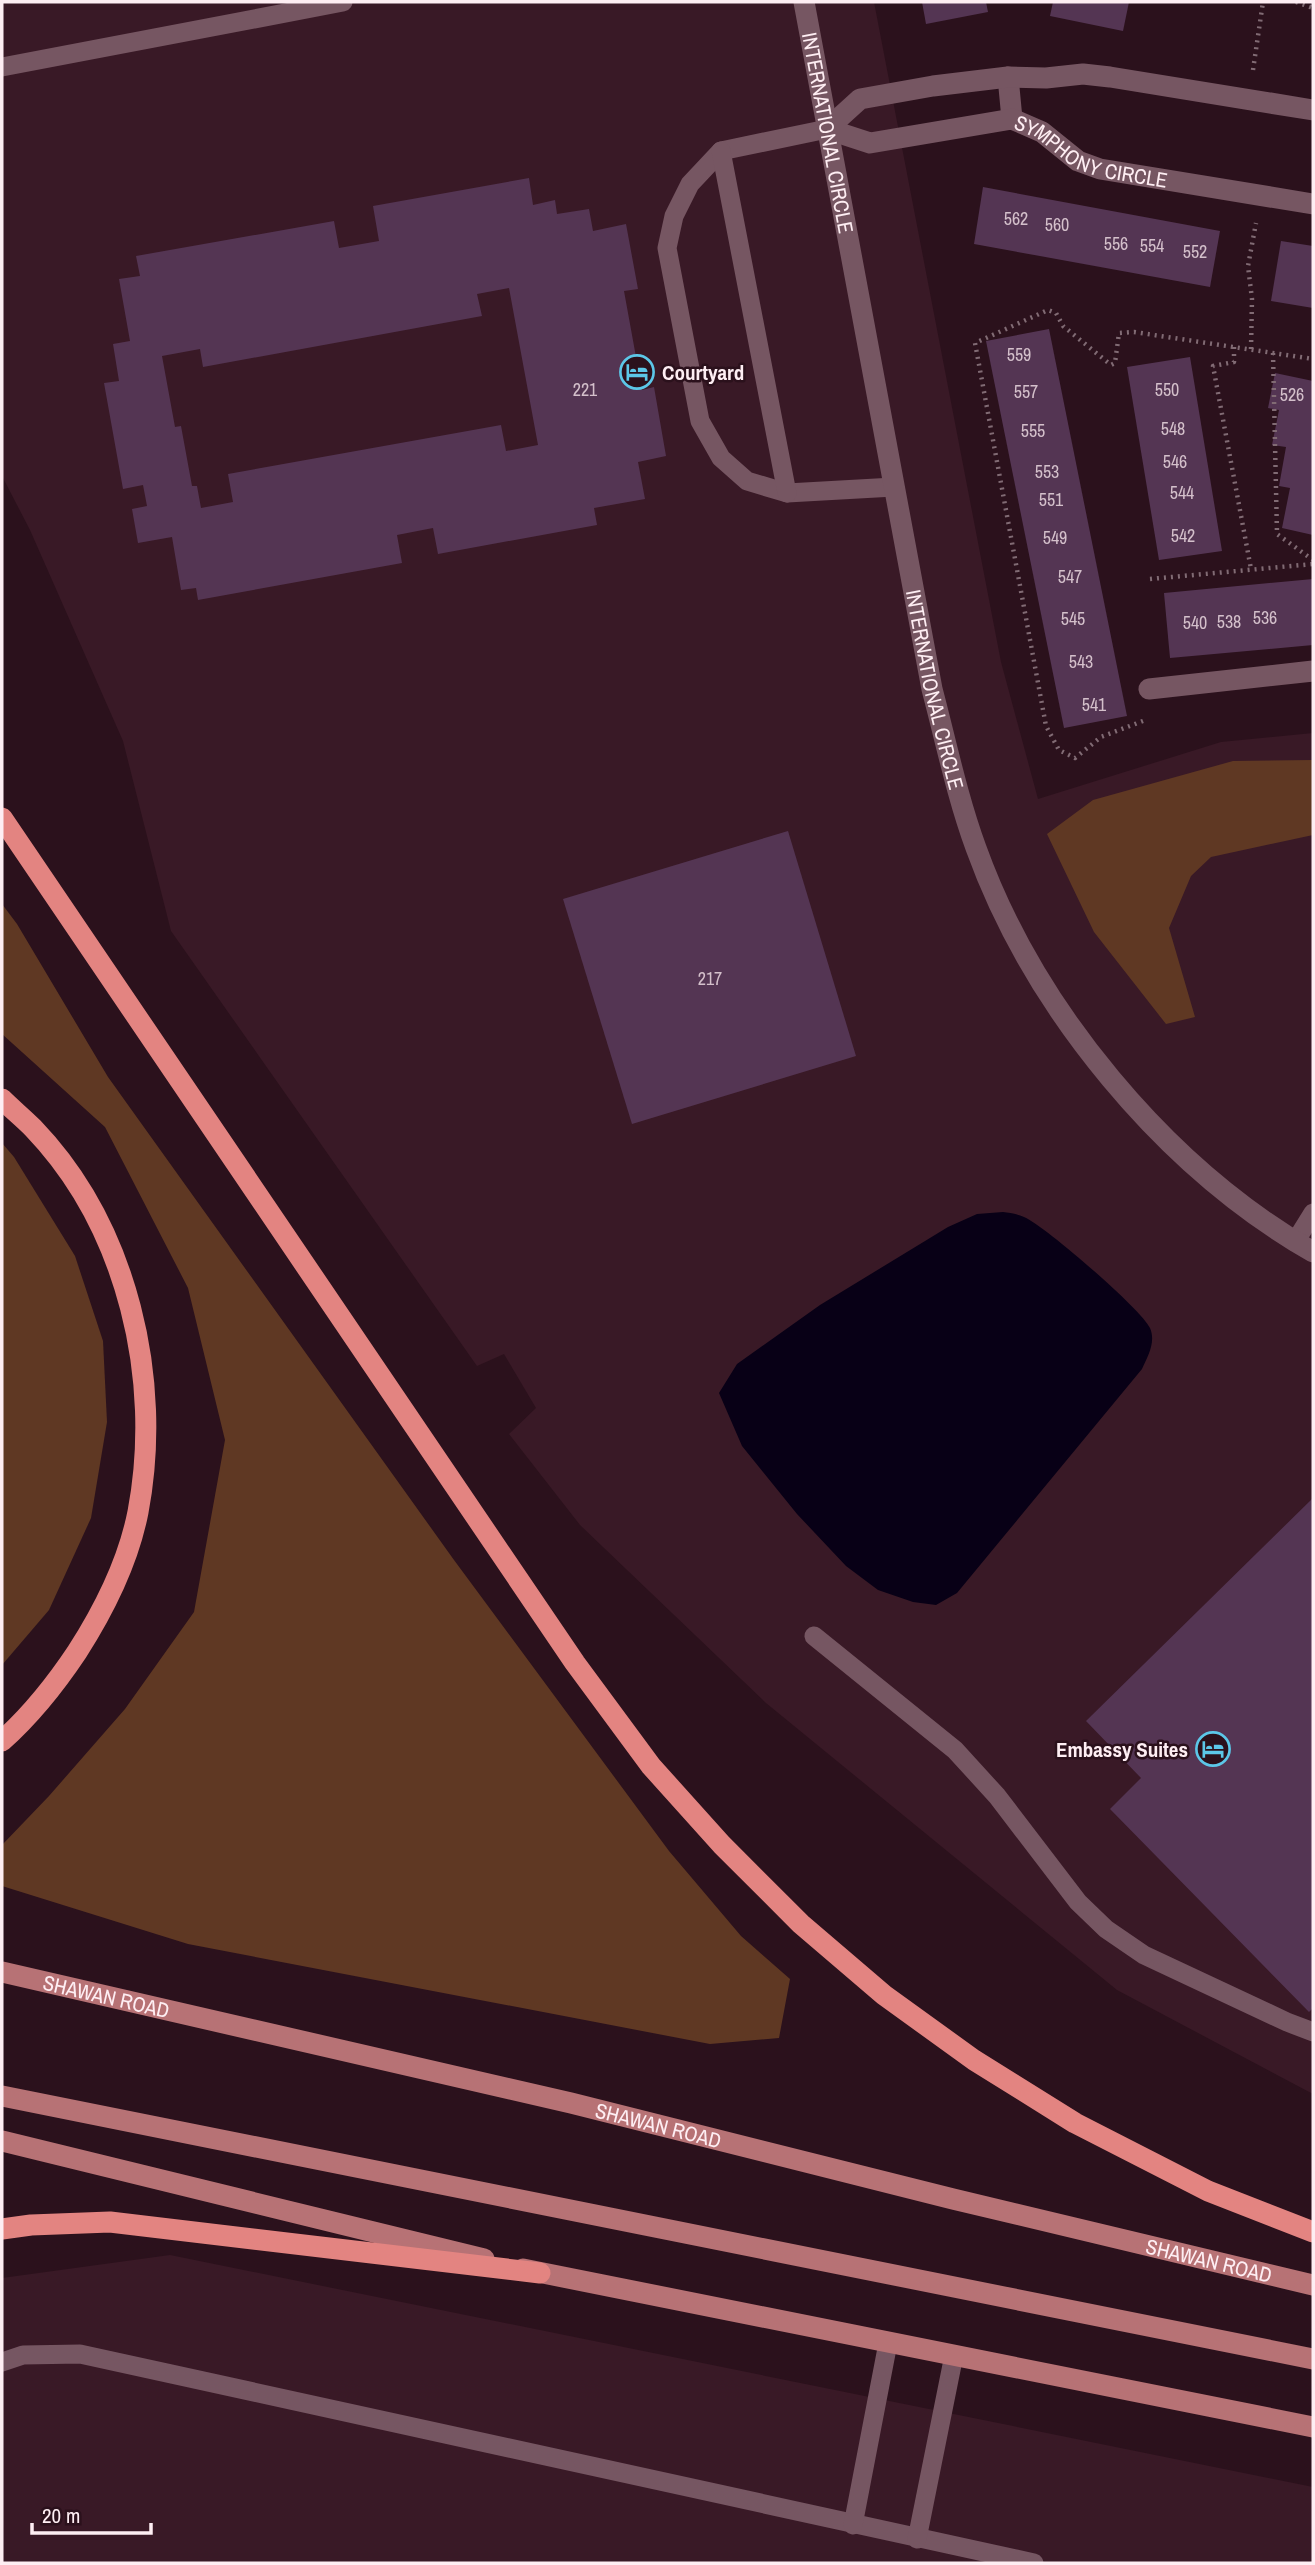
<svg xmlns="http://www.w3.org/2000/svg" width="1315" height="2565" font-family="'Archivo Narrow',sans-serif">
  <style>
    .built { fill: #391926 }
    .forest { fill: #5f3823 }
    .water { fill: #080016 }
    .building { fill: #543553; fill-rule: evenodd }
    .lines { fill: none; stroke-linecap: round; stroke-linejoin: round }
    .path { stroke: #816b74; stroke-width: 4.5; stroke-dasharray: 2 5; stroke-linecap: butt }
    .lane { stroke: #765662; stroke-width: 19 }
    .street { stroke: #765662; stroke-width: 21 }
    .primary { stroke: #b77275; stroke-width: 21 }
    .highway { stroke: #e38481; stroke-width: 21 }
    .labels { text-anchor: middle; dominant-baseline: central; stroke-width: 5; stroke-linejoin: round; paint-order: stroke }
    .number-label { font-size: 18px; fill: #d4c0cb }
    .street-label { font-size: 21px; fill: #feeef3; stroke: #2b111c }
    .poi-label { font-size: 21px; font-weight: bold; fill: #feeef3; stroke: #2b111c; text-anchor: start }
  </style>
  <rect width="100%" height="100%" fill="#2b111c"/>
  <!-- built -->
  <g class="built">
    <polygon points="2,2 874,2 1001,662 1038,799 1221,742 1313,733 1313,2094 1117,1990 766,1703 580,1525 509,1434 536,1408 504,1354 477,1366 171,931 123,741 30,530 2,476"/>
    <polygon points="170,2255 1313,2487 1313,2563 2,2563 2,2278"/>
  </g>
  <!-- forest -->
  <g class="forest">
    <polygon points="1313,760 1313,835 1211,857 1191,876 1169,928 1195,1017 1166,1024 1094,932 1047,834 1093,800 1233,761"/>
    <polygon points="2,904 17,924 108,1077 454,1560 669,1851 741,1936 790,1979 779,2038 710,2044 188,1944 2,1886 2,1845 49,1796 125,1709 194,1612 225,1440 188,1288 105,1127 2,1034"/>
    <polygon points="2,1143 14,1157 75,1256 103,1341 107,1422 91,1518 49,1610 2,1665"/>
  </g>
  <!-- water -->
  <path class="water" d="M1003 1212C1010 1213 1018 1214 1024 1217 1044 1225 1142 1310 1150 1328 1156 1342 1148 1356 1142 1369L957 1593 936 1605 913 1602 878 1590 846 1566 797 1514 742 1446 719 1393 737 1364 820 1305 948 1227 977 1214Z"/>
  <!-- building -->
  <g class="building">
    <polygon points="922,2 986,2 988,12 926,24"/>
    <polygon points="1053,2 1129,2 1123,31 1050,16"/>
    <path d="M529 178 533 205 555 200 557 214 589 209 593 231 626 224 638 289 624 291 642 390 654 387 666 456 638 462 645 499 594 508 597 525 438 554 433 528 397 535 402 563 198 600 196 588 181 590 172 537 138 543 132 509 147 506 143 485 123 489 104 383 119 381 113 344 130 341 119 279 140 276 136 256 334 221 339 248 379 241 373 206ZM509 288 538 445 506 451 501 425 228 474 233 502 201 508 197 486H192L181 426 175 427 162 356 200 349 203 367 482 316 477 294Z"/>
    <polygon points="983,187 1220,231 1210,287 974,244"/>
    <polygon points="1281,241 1313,246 1313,308 1271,301"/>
    <polygon points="1049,329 1127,716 1064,728 986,341"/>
    <polygon points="1190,357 1222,551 1159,560 1127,367"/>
    <polygon points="1275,373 1313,381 1313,535 1282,528 1290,488 1279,486 1286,447 1272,445 1279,410 1268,408"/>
    <polygon points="1313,579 1313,645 1170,658 1164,593"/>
    <polygon points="788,831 856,1056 632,1124 563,899"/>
    <polygon points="1313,1498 1313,2008 1309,2012 1110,1809 1141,1778 1086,1721"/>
  </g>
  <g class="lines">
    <!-- path -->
    <g class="path">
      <polyline points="1296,2 1313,8"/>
      <polyline points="1253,70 1263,2"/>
      <polyline points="1234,347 1234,362 1213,366 1251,569"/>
      <polyline points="1251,349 1252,299 1248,266 1256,223"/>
      <polyline points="1273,353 1277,534 1313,560"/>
      <polyline points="1150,579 1313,564"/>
      <polyline points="1143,721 1101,737 1075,758 1059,750 1046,726 975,343 1048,310 1056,313 1063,326 1111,365 1115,363 1119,333 1134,332 1313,359"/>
    </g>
    <!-- lane -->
    <g class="lane">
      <polyline points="2,67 343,2"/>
      <polyline points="827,129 721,151 690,184 674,216 667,248 700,421 721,458 747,481 787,493 894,487"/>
      <polyline points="721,151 787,493"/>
      <polyline points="1295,1242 1313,1213"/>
      <polyline points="814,1636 955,1750 997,1796 1078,1902 1106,1929 1144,1955 1287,2022 1313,2032"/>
      <polyline points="2,2362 23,2355 80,2354 1034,2563"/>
      <polyline points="853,2525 888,2343"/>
      <polyline points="917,2539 954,2355"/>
    </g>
    <!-- street -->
    <g class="street">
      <path id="s1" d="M804 2 932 689C946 742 957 796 976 848 1034 1009 1165 1167 1313 1252"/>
      <polyline points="1008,77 1012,119"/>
      <path id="s2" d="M1313 110 1110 77 1083 74 1046 78 1008 77 933 86 860 99 827 129 870 143 1012 119 1042 132 1078 161 1100 169 1313 204"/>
      <polyline points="1149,689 1313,671"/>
    </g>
    <!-- primary -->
    <g class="primary">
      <path id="s3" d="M2 1972 571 2103 953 2199 1313 2285"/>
      <polyline points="2,2096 1313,2359"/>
      <polyline points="2,2141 484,2259"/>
      <polyline points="523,2269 1313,2427"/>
    </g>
    <!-- highway -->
    <g class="highway">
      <polyline points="2,818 575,1663 651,1766 722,1845 801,1924 884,1995 974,2060 1075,2123 1208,2191 1313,2232"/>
      <path d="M2 1099C12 1109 23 1118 33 1128 128 1227 163 1380 138 1512 128 1563 104 1610 77 1652 55 1685 31 1715 2 1741"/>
      <polyline points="2,2229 31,2225 110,2222 540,2273"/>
    </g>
  </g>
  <!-- icons -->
  <defs>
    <g id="hotel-ring" transform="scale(1.75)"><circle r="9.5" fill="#2b111c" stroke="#5cc7e8" stroke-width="1.5"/><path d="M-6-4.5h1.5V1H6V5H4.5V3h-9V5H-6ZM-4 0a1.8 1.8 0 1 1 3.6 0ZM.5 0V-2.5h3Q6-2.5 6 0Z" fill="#5cc7e8"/></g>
  </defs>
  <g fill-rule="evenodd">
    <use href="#hotel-ring" x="637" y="372"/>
    <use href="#hotel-ring" x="1213" y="1749"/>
  </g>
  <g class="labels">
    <!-- number labels -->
    <g class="number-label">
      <text x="1016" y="218">562</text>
      <text x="1057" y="224">560</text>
      <text x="1116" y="243">556</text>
      <text x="1152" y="245">554</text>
      <text x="1195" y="251">552</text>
      <text x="1019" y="354">559</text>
      <text x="585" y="389">221</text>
      <text x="1167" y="389">550</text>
      <text x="1026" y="391">557</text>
      <text x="1292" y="394">526</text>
      <text x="1173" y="428">548</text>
      <text x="1033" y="430">555</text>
      <text x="1175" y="461">546</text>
      <text x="1047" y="471">553</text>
      <text x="1182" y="492">544</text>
      <text x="1051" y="499">551</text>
      <text x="1183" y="535">542</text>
      <text x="1055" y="537">549</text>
      <text x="1070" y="576">547</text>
      <text x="1265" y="617">536</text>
      <text x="1073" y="618">545</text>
      <text x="1229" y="621">538</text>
      <text x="1195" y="622">540</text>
      <text x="1081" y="661">543</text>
      <text x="1094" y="704">541</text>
      <text x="710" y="978">217</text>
    </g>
    <!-- street labels -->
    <g class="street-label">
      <text stroke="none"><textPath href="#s1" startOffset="133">INTERNATIONAL CIRCLE</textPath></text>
      <text stroke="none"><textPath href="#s2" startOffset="779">SYMPHONY CIRCLE</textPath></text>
      <text stroke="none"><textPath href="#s1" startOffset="700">INTERNATIONAL CIRCLE</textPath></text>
      <text stroke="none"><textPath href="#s3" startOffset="107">SHAWAN ROAD</textPath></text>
      <text stroke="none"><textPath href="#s3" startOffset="674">SHAWAN ROAD</textPath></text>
      <text stroke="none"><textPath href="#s3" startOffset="1241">SHAWAN ROAD</textPath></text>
    </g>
    <!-- poi labels -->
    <g class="poi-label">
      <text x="662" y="372">Courtyard</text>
      <text x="1188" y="1749" text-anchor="end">Embassy Suites</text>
    </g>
  </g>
  <!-- border -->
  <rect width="1315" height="2565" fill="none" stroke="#feeef3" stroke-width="7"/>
  <!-- scale -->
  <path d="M32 2523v10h119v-10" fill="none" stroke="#feeef3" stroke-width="3.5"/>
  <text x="42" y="2523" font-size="21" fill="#feeef3" stroke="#2b111c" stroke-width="5" paint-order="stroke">20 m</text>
</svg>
